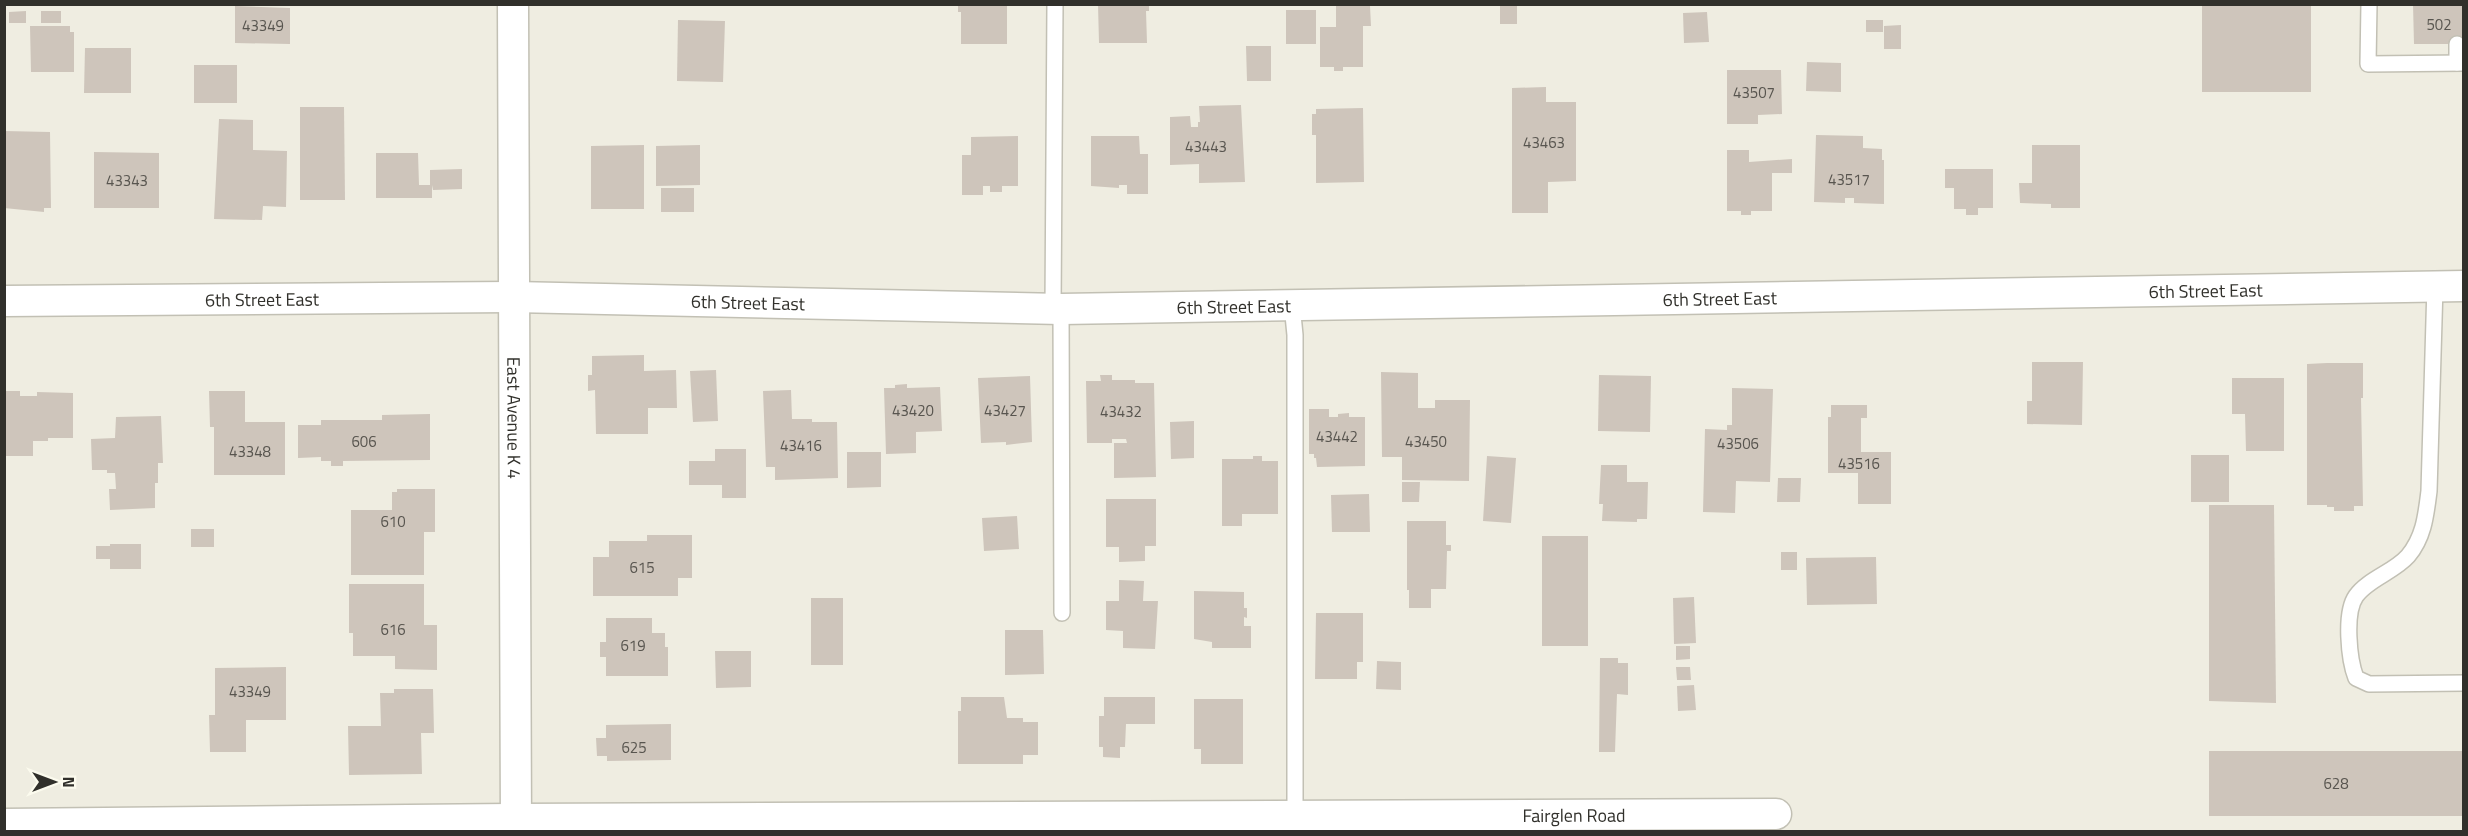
<svg xmlns="http://www.w3.org/2000/svg" width="2468" height="836" font-family="'Titillium Web',sans-serif">
  <style>
    .building { fill: #cec5bb }
    .lines { fill: none; stroke-linecap: round; stroke-linejoin: round }
    .lane-casing { stroke: #c2c0b4; stroke-width: 18 }
    .street-casing { stroke: #c2c0b4; stroke-width: 33 }
    .lane { stroke: #fff; stroke-width: 15 }
    .street { stroke: #fff; stroke-width: 30 }
    .labels { text-anchor: middle; dominant-baseline: central; stroke-width: 5; stroke-linejoin: round; paint-order: stroke }
    .number-label { font-size: 15px; fill: #58554f }
    .street-label { font-size: 18px; fill: #31302b; stroke: #fcfbee }
  </style>
  <rect width="100%" height="100%" fill="#efede1"/>
  <!-- building -->
  <g class="building">
    <polygon points="958,4 1007,4 1007,44 961,44 961,12 958,12"/>
    <polygon points="1098,4 1149,4 1149,11 1146,11 1147,43 1099,43"/>
    <rect x="1500" y="4" width="17" height="20"/>
    <rect x="2202" y="4" width="109" height="88"/>
    <polygon points="2413,4 2464,4 2464,44 2414,44"/>
    <polygon points="235,6 290,8 290,44 235,43"/>
    <polygon points="1336,6 1370,6 1371,26 1363,26 1363,67 1343,67 1343,71 1334,71 1334,67 1320,67 1320,27 1336,27"/>
    <rect x="1286" y="10" width="30" height="34"/>
    <polygon points="26,11 26,23 9,23 9,12"/>
    <rect x="41" y="11" width="20" height="12"/>
    <polygon points="1707,12 1709,42 1684,43 1683,13"/>
    <polygon points="678,20 725,21 723,82 677,81"/>
    <rect x="1866" y="20" width="17" height="12"/>
    <polygon points="1901,25 1901,49 1884,49 1884,26"/>
    <polygon points="30,26 70,26 70,32 74,32 74,72 31,72"/>
    <polygon points="1246,46 1271,46 1271,81 1247,81"/>
    <polygon points="85,48 131,48 131,93 84,93"/>
    <polygon points="1807,62 1841,63 1841,92 1806,91"/>
    <rect x="194" y="65" width="43" height="38"/>
    <polygon points="1727,70 1781,70 1782,114 1758,115 1758,124 1727,124"/>
    <polygon points="1546,87 1546,102 1576,102 1576,181 1548,182 1548,213 1512,213 1512,88"/>
    <polygon points="1241,105 1245,182 1199,183 1199,164 1170,165 1170,117 1190,116 1191,127 1198,127 1198,122 1200,122 1199,106"/>
    <polygon points="300,107 344,107 345,200 300,200"/>
    <polygon points="1363,108 1364,182 1316,183 1316,135 1312,135 1312,114 1316,114 1316,109"/>
    <polygon points="219,119 253,120 253,150 287,151 286,207 263,206 262,220 214,219"/>
    <polygon points="4,131 50,132 51,208 44,208 44,212 4,208"/>
    <polygon points="1816,135 1863,136 1863,148 1882,149 1882,160 1884,160 1884,204 1854,203 1854,198 1845,198 1845,203 1814,202"/>
    <polygon points="1018,136 1018,186 1002,186 1002,192 990,192 990,186 983,186 983,195 962,195 962,155 971,155 971,137"/>
    <polygon points="1091,136 1139,136 1140,154 1148,154 1148,194 1127,194 1127,185 1119,185 1119,188 1091,186"/>
    <polygon points="644,145 644,209 591,209 591,146"/>
    <polygon points="700,145 700,185 656,186 656,146"/>
    <polygon points="2032,145 2080,145 2080,208 2051,208 2051,204 2020,203 2019,183 2032,183"/>
    <polygon points="1727,150 1749,150 1749,162 1792,159 1792,173 1772,173 1772,211 1751,211 1751,215 1741,215 1741,211 1727,211"/>
    <polygon points="94,152 159,153 159,208 94,208"/>
    <polygon points="376,153 418,153 419,185 430,185 430,170 462,169 462,189 433,190 432,185 432,198 376,198"/>
    <polygon points="1945,169 1993,169 1993,208 1978,208 1978,215 1966,215 1966,209 1954,209 1954,188 1945,188"/>
    <rect x="661" y="188" width="33" height="24"/>
    <polygon points="644,355 644,371 676,370 677,408 648,408 648,434 596,434 595,390 588,391 588,375 592,375 592,356"/>
    <polygon points="2032,362 2083,362 2082,425 2027,424 2027,401 2032,401"/>
    <polygon points="2327,363 2363,363 2363,398 2361,398 2363,506 2354,506 2354,511 2334,511 2334,507 2327,507 2327,505 2307,505 2307,364"/>
    <polygon points="716,370 718,421 693,422 690,371"/>
    <polygon points="1381,372 1418,373 1418,408 1435,408 1435,400 1470,400 1469,481 1402,480 1402,457 1382,457"/>
    <polygon points="1100,375 1112,375 1112,380 1135,380 1135,383 1154,383 1156,477 1114,478 1114,443 1127,443 1126,439 1112,439 1112,443 1087,443 1086,381 1101,381"/>
    <polygon points="1599,375 1651,376 1650,432 1598,431"/>
    <polygon points="1030,376 1032,442 1006,445 1006,442 981,443 978,378"/>
    <polygon points="2232,378 2284,378 2284,451 2246,451 2245,414 2232,414"/>
    <polygon points="907,384 907,388 940,387 942,431 916,432 916,453 886,454 884,388 895,388 895,385"/>
    <polygon points="1732,388 1773,389 1770,482 1736,481 1735,513 1703,512 1705,429 1727,430 1727,425 1732,425"/>
    <polygon points="791,390 792,419 812,419 812,422 837,422 838,478 775,480 775,467 766,467 763,391"/>
    <polygon points="4,391 20,391 20,396 37,396 37,392 73,393 73,438 48,438 48,441 33,441 33,456 4,456"/>
    <polygon points="209,391 245,391 245,422 285,422 285,475 214,475 214,427 210,427"/>
    <polygon points="1831,405 1867,405 1867,418 1861,418 1861,452 1891,452 1891,504 1858,504 1858,473 1828,473 1828,417 1831,417"/>
    <polygon points="1309,409 1329,409 1329,417 1338,417 1338,414 1349,413 1349,417 1365,417 1365,466 1317,467 1316,458 1314,458 1314,454 1309,454"/>
    <polygon points="430,414 430,460 343,461 343,466 331,466 331,461 321,461 321,457 298,458 298,425 321,425 321,420 382,420 382,415"/>
    <polygon points="161,416 163,463 158,463 158,483 155,483 155,508 110,510 109,489 116,489 115,473 107,473 107,470 92,470 91,439 115,438 116,417"/>
    <polygon points="1194,421 1194,458 1171,459 1170,422"/>
    <polygon points="715,449 746,449 746,498 722,498 722,485 689,485 689,461 715,461"/>
    <polygon points="847,452 881,452 881,487 847,488"/>
    <rect x="2191" y="455" width="38" height="47"/>
    <polygon points="1253,456 1262,456 1262,461 1278,461 1278,514 1242,514 1242,526 1222,526 1222,459 1253,459"/>
    <polygon points="1487,456 1516,458 1511,523 1483,521"/>
    <polygon points="1601,465 1627,465 1627,482 1648,482 1647,519 1637,519 1637,522 1602,521 1603,504 1599,504"/>
    <polygon points="1778,478 1801,478 1800,502 1777,502"/>
    <polygon points="1402,482 1420,482 1419,502 1402,502"/>
    <polygon points="397,489 435,489 435,532 424,532 424,575 351,575 351,510 392,510 392,492 397,492"/>
    <polygon points="1369,494 1370,532 1332,532 1331,495"/>
    <polygon points="1106,499 1156,499 1156,546 1145,546 1145,561 1119,562 1119,547 1106,547"/>
    <polygon points="2209,505 2274,505 2276,703 2209,701"/>
    <polygon points="1017,516 1019,549 984,551 982,518"/>
    <polygon points="1407,521 1446,521 1446,545 1451,545 1451,551 1447,551 1446,589 1431,589 1431,608 1409,608 1409,590 1407,590"/>
    <rect x="191" y="529" width="23" height="18"/>
    <polygon points="647,535 692,535 692,578 678,578 678,596 593,596 593,557 609,557 609,541 647,541"/>
    <rect x="1542" y="536" width="46" height="110"/>
    <polygon points="110,544 141,544 141,569 110,569 110,559 96,559 96,546 110,546"/>
    <rect x="1781" y="552" width="16" height="18"/>
    <polygon points="1876,557 1877,604 1807,605 1806,558"/>
    <polygon points="1119,580 1144,581 1143,601 1158,601 1155,649 1123,648 1123,631 1106,630 1106,601 1119,601"/>
    <polygon points="349,584 424,584 424,625 437,625 437,670 395,669 395,656 353,656 353,633 349,633"/>
    <polygon points="1194,591 1244,592 1244,608 1247,608 1247,618 1244,617 1244,626 1251,626 1251,648 1212,648 1212,642 1194,639"/>
    <polygon points="1694,597 1696,643 1674,644 1673,598"/>
    <rect x="811" y="598" width="32" height="67"/>
    <polygon points="1316,613 1363,613 1363,662 1357,662 1357,679 1315,679"/>
    <polygon points="606,618 652,618 652,633 665,633 665,647 668,647 668,676 606,676 606,657 600,657 600,642 606,642"/>
    <polygon points="1005,630 1043,630 1044,674 1005,675"/>
    <polygon points="1676,646 1690,646 1690,659 1676,660"/>
    <polygon points="715,651 751,651 751,687 716,688"/>
    <polygon points="1600,658 1618,658 1618,663 1628,663 1628,695 1617,694 1615,752 1599,752"/>
    <polygon points="1377,661 1401,662 1401,690 1376,689"/>
    <polygon points="286,667 286,720 246,720 246,752 210,752 209,715 215,715 215,668"/>
    <polygon points="1676,667 1690,667 1691,680 1677,680"/>
    <polygon points="1694,685 1696,710 1678,711 1677,686"/>
    <polygon points="394,689 433,689 434,733 421,733 422,774 349,775 348,726 381,726 380,693 394,693"/>
    <polygon points="961,697 1004,697 1007,718 1023,718 1023,722 1038,722 1038,755 1023,755 1023,764 958,764 958,711 961,711"/>
    <polygon points="1104,697 1155,697 1155,724 1126,724 1125,747 1120,747 1120,758 1103,757 1103,747 1099,747 1099,716 1104,716"/>
    <polygon points="1194,699 1243,699 1243,764 1201,764 1201,749 1194,749"/>
    <polygon points="671,724 671,760 607,761 607,756 597,756 596,738 606,738 606,725"/>
    <rect x="2209" y="751" width="255" height="65"/>
  </g>
  <g class="lines">
    <!-- lane casing -->
    <g class="lane-casing">
      <g id="lane">
        <polyline points="2369,4 2368,64 2464,63"/>
        <polyline points="2457,44 2457,63"/>
        <path d="M2435 286 2429 491C2426 515 2424 537 2408 556 2394 572 2368 579 2356 596 2344 613 2349 660 2356 678L2369 684 2464 683"/>
        <polyline points="1292,305 1295,335 1295,817"/>
        <polyline points="1053,308 1055,4"/>
        <polyline points="1061,309 1062,613"/>
      </g>
    </g>
    <!-- street casing -->
    <g class="street-casing">
      <g id="street">
        <path id="s1" d="M513 4 516 832"/>
        <path id="s2" d="M4 301 514 297 1061 309 2464 286"/>
        <path id="s3" d="M4 824 516 819 1776 814"/>
      </g>
    </g>
    <!-- lane -->
    <use href="#lane" class="lane"/>
    <!-- street -->
    <use href="#street" class="street"/>
  </g>
  <g class="labels">
    <!-- number labels -->
    <g class="number-label">
      <text x="2439" y="24">502</text>
      <text x="263" y="25">43349</text>
      <text x="1754" y="92">43507</text>
      <text x="1544" y="142">43463</text>
      <text x="1206" y="146">43443</text>
      <text x="1849" y="179">43517</text>
      <text x="127" y="180">43343</text>
      <text x="913" y="410">43420</text>
      <text x="1005" y="410">43427</text>
      <text x="1121" y="411">43432</text>
      <text x="1337" y="436">43442</text>
      <text x="364" y="441">606</text>
      <text x="1426" y="441">43450</text>
      <text x="1738" y="443">43506</text>
      <text x="801" y="445">43416</text>
      <text x="250" y="451">43348</text>
      <text x="1859" y="463">43516</text>
      <text x="393" y="521">610</text>
      <text x="642" y="567">615</text>
      <text x="393" y="629">616</text>
      <text x="633" y="645">619</text>
      <text x="250" y="691">43349</text>
      <text x="634" y="747">625</text>
      <text x="2336" y="783">628</text>
    </g>
    <!-- street labels -->
    <g class="street-label">
      <text stroke="none"><textPath href="#s2" startOffset="2202">6th Street East</textPath></text>
      <text stroke="none"><textPath href="#s2" startOffset="1716">6th Street East</textPath></text>
      <text stroke="none"><textPath href="#s2" startOffset="258">6th Street East</textPath></text>
      <text stroke="none"><textPath href="#s2" startOffset="744">6th Street East</textPath></text>
      <text stroke="none"><textPath href="#s2" startOffset="1230">6th Street East</textPath></text>
      <text stroke="none"><textPath href="#s1" startOffset="414">East Avenue K 4</textPath></text>
      <text stroke="none"><textPath href="#s3" startOffset="1570">Fairglen Road</textPath></text>
    </g>
  </g>
  <!-- border -->
  <rect width="2468" height="836" fill="none" stroke="#31302b" stroke-width="12"/>
  <!-- north arrow -->
  <g transform="translate(54 782) rotate(90)" stroke="#fcfbee" stroke-width="4.5" paint-order="stroke">
  <path d="M0-4.5L10 22L0 15L-10 22Z" fill="#31302b"/>
  <text y="-9" font-size="16" font-weight="bold" text-anchor="middle" fill="#31302b">N</text>
  </g>
</svg>
